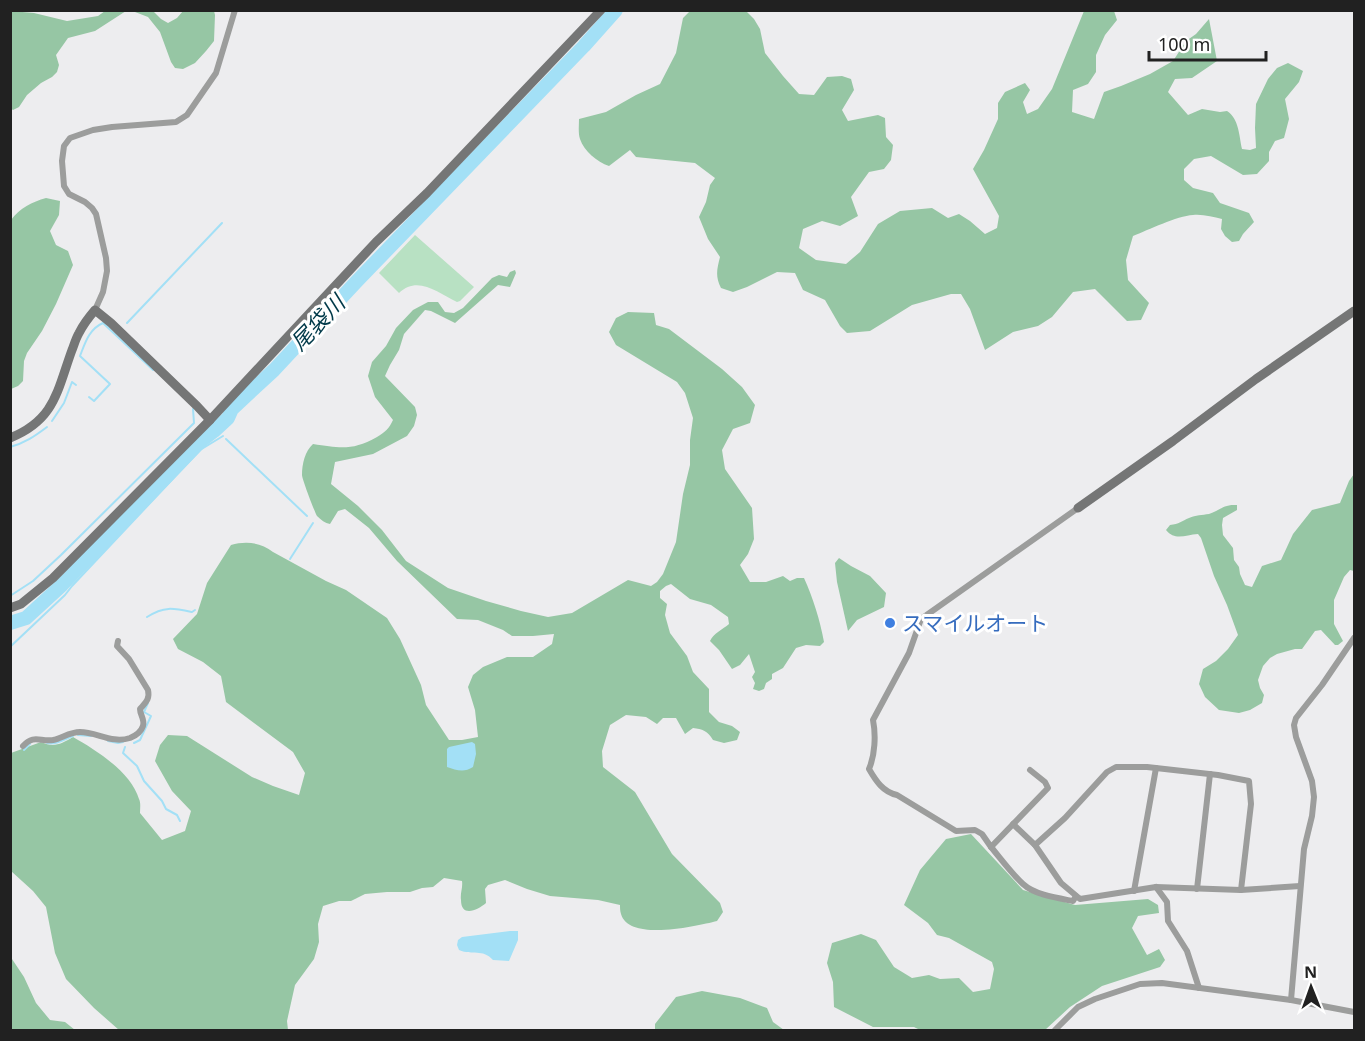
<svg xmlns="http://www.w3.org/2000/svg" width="1365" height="1041" font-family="'Noto Sans','Noto Sans JP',sans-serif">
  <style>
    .green { fill: #b8e1c3 }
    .forest { fill: #96c6a4 }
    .water { fill: #a3e0f6 }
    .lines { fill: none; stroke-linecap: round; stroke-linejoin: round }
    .stream { stroke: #a3e0f6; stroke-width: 2 }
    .river { stroke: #a3e0f6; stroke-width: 14 }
    .street { stroke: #9c9d9c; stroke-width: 6 }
    .secondary { stroke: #757676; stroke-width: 9 }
    .shop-dot { fill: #3f7fe0; stroke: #fff; stroke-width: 2 }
    .labels { text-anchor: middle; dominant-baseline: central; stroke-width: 6; stroke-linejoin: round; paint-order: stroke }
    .shop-label { font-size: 21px; fill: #366cbe; stroke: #fff; text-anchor: start }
    .water-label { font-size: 22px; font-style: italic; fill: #003949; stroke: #fff }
  </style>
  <rect width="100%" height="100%" fill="#ededef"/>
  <!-- green -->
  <path class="green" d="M415 235 474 287 460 301 457 302C438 293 418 275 399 293L379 273Z"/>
  <!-- forest -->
  <g class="forest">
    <polygon points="11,11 34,13 67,21 98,16 105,11 153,11 161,19 168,23 177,18 183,11 214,11 215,15 214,41 206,51 195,63 183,69 175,68 171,62 160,32 148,17 135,12 126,11 95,31 68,38 56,55 59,65 57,72 52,77 41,83 27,95 19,107 13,110 10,108"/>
    <path d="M690 11H746L754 19 760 29 765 53 783 76 799 94 814 95 827 77 842 76 851 79 854 90 842 110 848 121 878 115 885 118 886 137 893 145 891 160 884 169 869 172 851 197 858 216 840 226 822 221 803 229 799 248 816 260 846 264 860 252 878 224 900 211 932 208 948 218 959 214 970 221 985 234 997 228 999 216 973 169 984 150 998 119V103L1005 92 1025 83 1030 90 1023 102 1027 114 1038 109 1052 89 1084 11H1114L1117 20 1105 35 1096 55V72L1088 84 1073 90 1072 112 1094 119 1104 92 1121 86 1150 74 1173 61 1186 41 1196 34 1209 19 1217 61 1192 78 1175 79 1168 92 1188 115 1202 109 1220 112 1227 111C1239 119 1239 135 1242 149L1250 150 1256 148 1255 128 1256 104 1268 79 1277 68 1288 63 1303 71 1299 82 1285 99 1289 119 1284 138 1275 141 1269 152V161L1257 174 1243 175 1211 156 1194 159 1184 169V180L1193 188 1213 193 1220 203 1249 213 1254 222 1243 234 1239 241 1232 242 1225 236 1221 229 1222 219C1213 217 1203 214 1193 215 1177 216 1148 230 1133 236L1126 260 1128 280 1149 303 1141 320 1127 321 1095 289 1073 292 1052 317 1038 326 1013 332 985 350 970 309 961 294H951L912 305 870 331 847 333 840 326 825 300 803 290 795 273 777 272 747 287 733 292 721 288C715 276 717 269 720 257L708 239 699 217 706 202 710 185 715 178 695 163 636 157 630 150 609 166C597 162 584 151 580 139 578 133 579 125 579 119L606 112 636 95 660 84 676 53 683 18Z"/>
    <path d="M46 198 60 201 59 215 50 231 56 245 68 251 73 265 56 304 42 331 27 353 24 361 23 381 18 386 11 389V220C20 208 32 202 46 198Z"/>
    <path d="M515 270 516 273 510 287 498 285 455 323 431 311 425 310 404 334 399 350 390 365 385 376 415 407 417 415 414 426 407 436 373 454 335 462 331 484 358 506 382 530 406 561 448 588 486 601 521 611 548 617 572 613 628 580 651 586 657 582 663 574 676 542 683 494 690 465V440L693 418 685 393 677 382 616 345 609 332 616 318 628 312 654 313 656 325 669 329 722 369 742 387 755 405 750 423 733 429 722 450 725 469 752 508 754 539 748 554 740 565 750 582H766L783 576 790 581 797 578H804C813 598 820 620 824 642L820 646 806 645 796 648 783 668 772 674V679L766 683 764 689 759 691 753 689 755 683 752 677 755 672 749 654 740 665 732 669 719 650 710 641C713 634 723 629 729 624L728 617 711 605 690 599 671 584 666 586 660 591V598L667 604 665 615 670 633 687 656 693 672 709 689V712L719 722 732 726 740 732 737 740 724 743 713 740C708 731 702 729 693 728L685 734 676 718H663L657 724 646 717 626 715 610 725 602 751 603 767 635 792 672 854 720 903 723 912 717 921C697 926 629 942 621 914 620 911 620 908 620 905L598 900 550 896 527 889 505 880 488 885 485 889 486 903C478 910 461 918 461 900 460 893 463 888 462 881L444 878 433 887 422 888 410 892H387L365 894 351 901H339L323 906 318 924 319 942 314 959 295 985 287 1021 288 1030H119L94 1008 66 979 55 953 46 907 33 891 11 871V753L41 742C54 748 61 744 73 737 96 750 131 772 139 799 141 803 140 808 140 813L162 840 185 831 191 811 172 791 155 761 160 745 168 735 187 736 252 777 273 786 299 795 305 773 293 752 226 702 221 676 203 662 178 649 173 639 197 614 207 583 231 545C245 541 261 542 273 552L326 581 346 590 387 618 400 639 421 685 426 705 449 740H462L478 737 475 710 468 687 473 675 483 667 507 657H533L552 644 554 634 533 636H512L503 630 478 620 457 619 397 561 369 528 345 509 338 511 330 524C325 523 321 520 317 516 315 513 302 479 302 475 302 464 305 451 313 444 340 448 352 451 377 437 385 432 389 429 393 420L375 397 368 376 372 362 386 346 396 328 413 310 428 302H438L445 312 454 313 463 308 492 278 499 275 507 277 510 272Z"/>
    <path d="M1354 474V571L1350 570 1344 577 1334 600V624L1343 641 1338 645H1335L1321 630 1315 631 1302 649H1295L1277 654 1270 658 1263 666 1258 680 1260 688 1264 695 1262 703 1250 710 1239 713 1219 710 1205 697 1199 684 1203 669 1216 661 1228 649 1238 635 1227 605 1214 576 1201 538 1198 534C1185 535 1175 541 1166 530L1170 525C1179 524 1182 521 1189 518 1196 515 1202 515 1209 514 1221 510 1223 504 1237 505V510L1223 518 1222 525 1223 535 1233 548 1234 560 1239 567 1240 574 1245 585 1252 587 1262 566 1281 560 1293 534 1312 510 1340 503 1349 481Z"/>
    <polygon points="839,558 851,566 870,576 886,593 884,607 857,620 848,631 837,582 835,563"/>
    <polygon points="971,834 1023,890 1075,905 1148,899 1158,905 1159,913 1138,916 1132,928 1147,955 1159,949 1165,960 1160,967 1102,986 1070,1007 1045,1030 920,1030 914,1027 873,1027 834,1007 833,982 827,963 832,943 861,934 876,940 894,967 912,978 929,975 940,979 959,978 973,992 990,989 994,969 992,962 949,938 937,935 928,923 904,905 920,870 946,839"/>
    <polygon points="10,956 24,977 36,1003 50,1020 65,1022 75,1030 11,1030"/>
    <polygon points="702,991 740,998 767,1008 773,1022 784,1030 655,1030 655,1024 676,997"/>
  </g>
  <!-- water -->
  <g class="water">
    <path d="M472 742 475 744 476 754 473 767C464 773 456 770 447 767V749L449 747Z"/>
    <path d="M510 931H518V940L509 961 493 960C482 948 473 956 459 950L457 945 458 940 462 937Z"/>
  </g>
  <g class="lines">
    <!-- stream -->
    <g class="stream">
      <polyline points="127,323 222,223"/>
      <path d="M89 397 94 401 110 384 80 356C85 343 89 329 103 323L153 370"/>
      <polyline points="52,421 64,403 72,382 76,385"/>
      <polyline points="214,428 218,432"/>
      <polyline points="226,439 307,516"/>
      <path d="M10 447C25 443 35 436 47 427"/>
      <polyline points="290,559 313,523"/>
      <polyline points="10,596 33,581 61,555 194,423 193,409"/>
      <path d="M147 617C164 606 173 608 192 612L195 610"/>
      <polyline points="10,647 65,595 72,586 200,450 223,436"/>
      <polyline points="78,735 91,736"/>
      <polyline points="108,741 118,743 123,742"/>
      <path d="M47 743C56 745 65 739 73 736"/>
      <polyline points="134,743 140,740 151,716 144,712 148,703"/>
      <polyline points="125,747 123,753 137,766 144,781 162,801 166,809 177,815 180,821"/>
      <polyline points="24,750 30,744"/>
    </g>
    <!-- river -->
    <polyline class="river" points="10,623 26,618 62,585 201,441 214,431 228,418 232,409 274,370 357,281 584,46 616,10"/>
    <!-- street -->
    <g class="street">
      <polyline points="95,310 103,292 107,271 106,258 96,214 92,208 85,202 69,194 64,186 62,161 64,146 70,138 93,130 112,127 176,122 187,115 216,73 235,10"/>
      <path d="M23 746C34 734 40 742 53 740 62 738 70 732 80 732 97 732 112 744 130 738 135 736 141 732 143 726 145 719 140 715 140 709 146 702 150 699 148 690L129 659 117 646 118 641"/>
      <path d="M1030 770 1045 782 1048 788 991 847 982 834 975 830 956 831 897 795C883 792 876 781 869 769 875 755 876 735 873 720L909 653 921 619 1078 508"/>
      <polyline points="1013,824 1035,845 1061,883 1080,899 1156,887 1241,890 1300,886"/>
      <polyline points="1035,845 1065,818 1107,772 1116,767 1147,767 1218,775 1249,781 1251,804 1241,890"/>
      <path d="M991 847C1001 859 1011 873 1023 884 1035 895 1057 898 1073 901L1076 896"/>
      <polyline points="1156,887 1167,902 1168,921 1187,951 1199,988"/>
      <polyline points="1197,889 1210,774"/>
      <polyline points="1134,891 1156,768"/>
      <polyline points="1291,1000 1304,849 1312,816 1314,797 1312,781 1296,737 1294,725 1296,718 1322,685 1354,638"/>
      <polyline points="1055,1030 1078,1007 1095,999 1140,984 1162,983 1291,1000 1354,1012"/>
    </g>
    <!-- secondary -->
    <g class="secondary">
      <path d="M10 438C55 420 57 391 72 350 74 345 76 338 79 333 83 325 89 317 95 310L111 323 197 406 210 420"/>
      <polyline points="1078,508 1173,441 1256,379 1354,311"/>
      <polyline points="10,608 21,604 53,578 210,420 376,242 427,193 601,10"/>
    </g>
  </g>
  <!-- markers -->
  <circle class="shop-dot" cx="890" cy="623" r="6"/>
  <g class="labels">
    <!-- shop labels -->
    <g class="shop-label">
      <text x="902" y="623">スマイルオート</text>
    </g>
    <!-- water labels -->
    <g class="water-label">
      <text transform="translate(317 322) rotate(-46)">尾袋川</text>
    </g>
  </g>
  <!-- border -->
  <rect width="1365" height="1041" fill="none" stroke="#212121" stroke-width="24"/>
  <!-- north arrow -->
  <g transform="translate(1311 987) rotate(359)" stroke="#ffffff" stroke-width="4.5" paint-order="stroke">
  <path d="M0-4.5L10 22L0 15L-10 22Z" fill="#212121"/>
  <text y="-9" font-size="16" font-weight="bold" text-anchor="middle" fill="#212121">N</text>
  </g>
  <!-- scale -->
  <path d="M1149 51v9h117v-9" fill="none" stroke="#212121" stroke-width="3"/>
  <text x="1158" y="51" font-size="18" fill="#212121" stroke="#ffffff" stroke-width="4.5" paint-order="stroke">100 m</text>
</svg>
